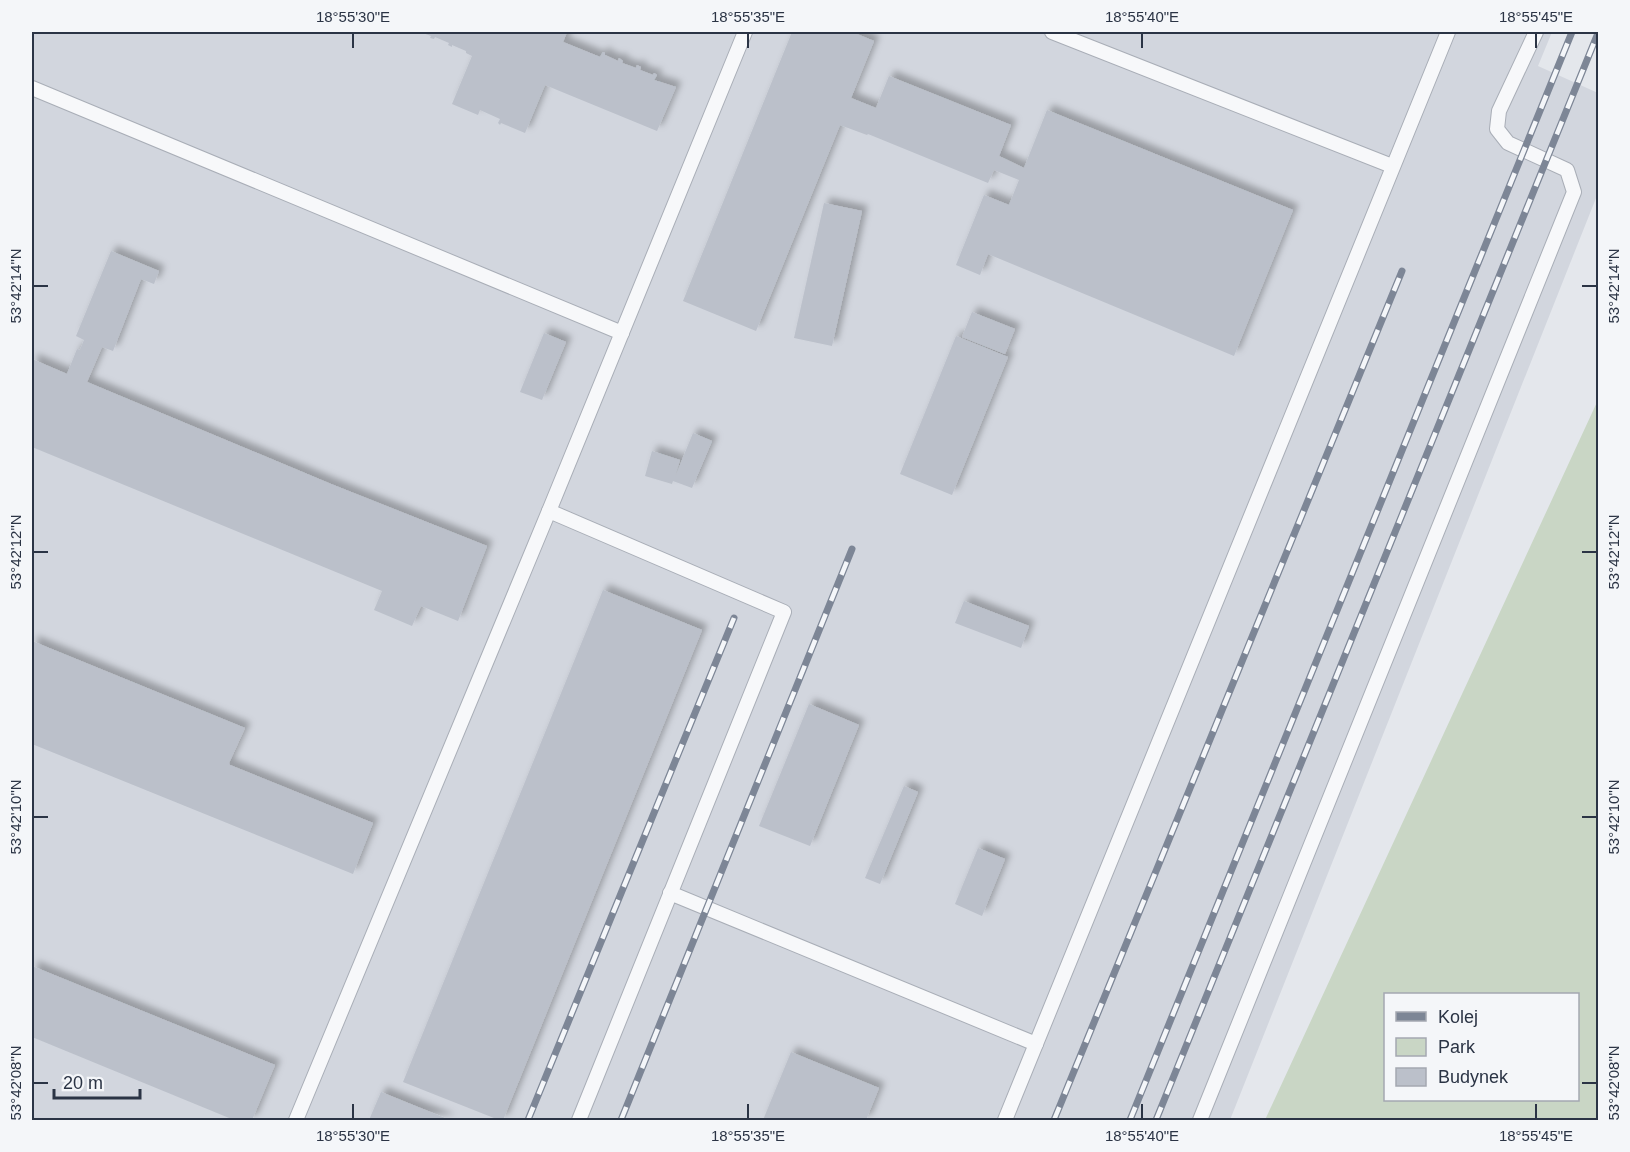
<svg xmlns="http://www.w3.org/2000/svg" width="1630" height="1152" font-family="Helvetica,sans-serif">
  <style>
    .built { fill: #d2d6de }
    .green { fill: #c9d6c5; fill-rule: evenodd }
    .building { fill: #bbc0ca; filter: url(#shadow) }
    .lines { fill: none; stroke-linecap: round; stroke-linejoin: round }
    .service-casing { stroke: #a9aeb7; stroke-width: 16 }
    .service { stroke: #f7f8fa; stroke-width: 14 }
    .rail-casing { stroke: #7d8696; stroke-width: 7 }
    .rail { stroke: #f4f6f9; stroke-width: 4.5; stroke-dasharray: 14; stroke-linecap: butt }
    .ticks { fill: none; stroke: #2b3445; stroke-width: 2 }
    .neatline { fill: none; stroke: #2b3445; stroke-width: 2 }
    .ticks-label { font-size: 15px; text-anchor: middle; fill: #2b3445 }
  </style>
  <defs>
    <filter id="shadow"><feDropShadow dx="5.5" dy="-5.5" stdDeviation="3" flood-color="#0004"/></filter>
  </defs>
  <rect width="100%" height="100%" fill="#e4e7ec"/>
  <!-- built -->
  <polygon class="built" points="32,32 1552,32 1538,66 1598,93 1598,193 1230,1120 32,1120"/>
  <!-- green -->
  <path class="green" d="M1598 400V1120H1265ZM1386 994H1578V1100H1386Z"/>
  <!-- building -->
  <g class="building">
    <polygon points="420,32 567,32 563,42 600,57 603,52 605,53 605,55 618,61 619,58 623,61 622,63 636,68 637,65 641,67 640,70 653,75 654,73 657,75 654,80 676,87 657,131 545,85 525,133 501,123 500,125 498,123 500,119 480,110 478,115 452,104 472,56 466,53 466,51 452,45 452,47 448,45 449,43 435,37 434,39 430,38 431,36"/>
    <polygon points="792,32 852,32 874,41 851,98 876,108 889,76 1011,125 999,156 1024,168 1047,110 1293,210 1234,356 988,254 980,275 956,265 984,195 1009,205 1019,180 994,170 988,183 868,134 867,135 840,125 756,331 683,301"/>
    <polygon points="824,203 862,211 832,346 794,338"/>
    <polygon points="111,251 159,271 154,284 141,279 113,351 102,347 87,382 331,484 487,546 458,621 421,606 412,626 374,610 382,591 32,447 32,359 67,374 77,349 80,350 84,340 76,336"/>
    <polygon points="972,312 1015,329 1005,354 962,337"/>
    <polygon points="544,333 566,342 542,400 520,392"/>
    <polygon points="956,336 1008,357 952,495 900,474"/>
    <polygon points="693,433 712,441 692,488 673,481 672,484 645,476 652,451 680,460 675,477"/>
    <polygon points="603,590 702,630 503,1120 499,1120 403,1082"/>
    <polygon points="964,601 1029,626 1021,648 955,623"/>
    <polygon points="32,641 245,728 229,763 230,765 373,823 353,874 32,744"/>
    <polygon points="809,704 859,725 810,846 759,826"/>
    <polygon points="904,786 918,792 880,884 865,878"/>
    <polygon points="978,848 1005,859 982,916 955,904"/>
    <polygon points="32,966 275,1065 252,1120 234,1120 32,1037"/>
    <polygon points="791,1052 879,1088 866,1120 763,1120"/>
    <polygon points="381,1092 450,1120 369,1120"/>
  </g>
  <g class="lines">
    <!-- service casing -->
    <g class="service-casing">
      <g id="service">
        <polyline points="1052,32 1392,166"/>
        <polyline points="32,88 622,333"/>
        <polyline points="549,511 784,612 579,1120"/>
        <polyline points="670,893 1036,1044"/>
        <polyline points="296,1120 549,511 745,32"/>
        <polyline points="1005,1120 1448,32"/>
        <polyline points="1200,1120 1574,192 1567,170 1508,143 1497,129 1499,111 1536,32"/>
      </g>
    </g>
    <!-- service -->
    <use href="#service" class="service"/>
    <!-- rail casing -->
    <g class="rail-casing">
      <g id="rail">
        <polyline points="528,1120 734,618"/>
        <polyline points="621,1120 852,549"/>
        <polyline points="1054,1120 1402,271"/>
        <polyline points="1130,1120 1572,32"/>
        <polyline points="1156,1120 1598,33"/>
      </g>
    </g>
    <!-- rail -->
    <use href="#rail" class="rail"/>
  </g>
  <!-- ticks -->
  <path class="ticks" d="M353 33V48M748 33V48M1142 33V48M1536 33V48M33 286H48M1582 286H1597M33 552H48M1582 552H1597M33 817H48M1582 817H1597M33 1083H48M1582 1083H1597M353 1104V1119M748 1104V1119M1142 1104V1119M1536 1104V1119"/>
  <!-- border -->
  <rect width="1630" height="1152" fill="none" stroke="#f4f6f9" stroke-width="66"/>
  <!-- legend -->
  <rect x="1384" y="993" width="195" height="108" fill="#f4f6f9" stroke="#a4a8b1" stroke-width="1.5"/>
  <rect x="1396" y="1012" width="30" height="9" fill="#7d8696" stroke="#a4a8b1" stroke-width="1.5"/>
  <text x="1438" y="1023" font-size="18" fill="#2b3445">Kolej</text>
  <rect x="1396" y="1038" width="30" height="18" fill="#c9d6c5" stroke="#a4a8b1" stroke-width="1.5"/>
  <text x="1438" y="1053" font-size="18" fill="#2b3445">Park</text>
  <rect x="1396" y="1068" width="30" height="18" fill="#bbc0ca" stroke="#a4a8b1" stroke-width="1.5"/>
  <text x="1438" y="1083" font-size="18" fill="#2b3445">Budynek</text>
  <!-- scale -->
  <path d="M54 1089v9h86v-9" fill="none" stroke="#2b3445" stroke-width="3"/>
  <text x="63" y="1089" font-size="18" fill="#2b3445" stroke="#f4f6f9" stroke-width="4.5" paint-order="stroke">20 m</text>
  <rect x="33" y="33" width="1564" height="1086" class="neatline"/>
  <g class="ticks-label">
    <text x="353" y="22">18°55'30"E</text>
    <text x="748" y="22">18°55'35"E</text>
    <text x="1142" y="22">18°55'40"E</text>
    <text x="1536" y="22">18°55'45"E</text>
    <text transform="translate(16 286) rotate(-90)" y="5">53°42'14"N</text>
    <text transform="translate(1614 286) rotate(-90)" y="5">53°42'14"N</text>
    <text transform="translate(16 552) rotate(-90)" y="5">53°42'12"N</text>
    <text transform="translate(1614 552) rotate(-90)" y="5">53°42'12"N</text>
    <text transform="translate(16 817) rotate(-90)" y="5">53°42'10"N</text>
    <text transform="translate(1614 817) rotate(-90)" y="5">53°42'10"N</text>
    <text transform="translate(16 1083) rotate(-90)" y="5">53°42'08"N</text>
    <text transform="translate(1614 1083) rotate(-90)" y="5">53°42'08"N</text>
    <text x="353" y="1141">18°55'30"E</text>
    <text x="748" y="1141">18°55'35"E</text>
    <text x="1142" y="1141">18°55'40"E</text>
    <text x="1536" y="1141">18°55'45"E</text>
  </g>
</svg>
